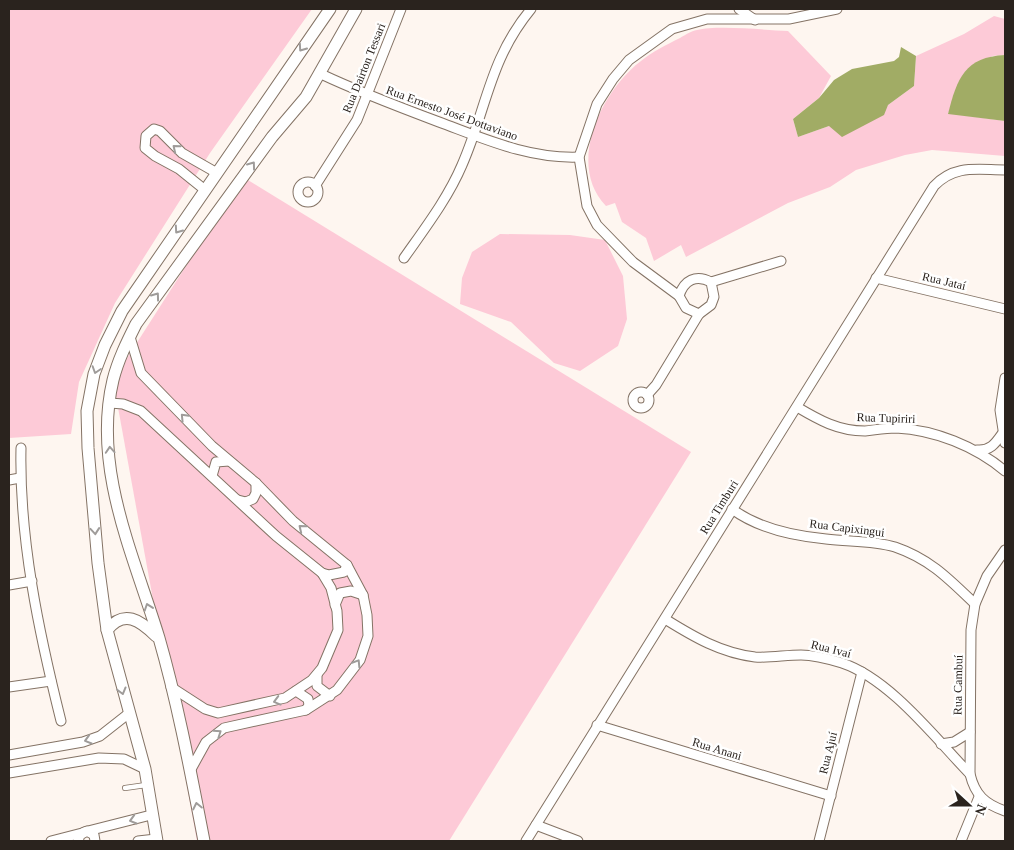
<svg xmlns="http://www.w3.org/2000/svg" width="1014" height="850" font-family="Georgia,serif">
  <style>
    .green { fill: #fdcad7 }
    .water { fill: #a1ac65 }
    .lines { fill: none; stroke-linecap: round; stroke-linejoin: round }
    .lane-casing { stroke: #847365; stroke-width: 6 }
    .street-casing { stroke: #847365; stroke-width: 11 }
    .secondary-casing { stroke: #847365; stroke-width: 13 }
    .lane { stroke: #fff; stroke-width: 4.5 }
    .street { stroke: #fff; stroke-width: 9 }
    .secondary { stroke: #fff; stroke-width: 11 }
    .oneway { stroke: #9f9c9a }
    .labels { text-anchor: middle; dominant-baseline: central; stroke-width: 5; stroke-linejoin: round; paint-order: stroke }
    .street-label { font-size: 12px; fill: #2a231e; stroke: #fff }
  </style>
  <rect width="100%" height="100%" fill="#fef6f0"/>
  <!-- green -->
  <g class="green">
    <polygon points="9,9 312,9 210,153 115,303 79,382 71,434 9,438"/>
    <path d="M994 16 1005 19V55L992 56 948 113 1005 121V156L932 150 905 155 856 170 830 187 788 203 686 257 681 245 654 261 646 238 622 222 615 203 606 206C566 165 601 91 641 61 653 51 666 45 680 38 685 35 691 31 697 30 718 25 765 30 788 31L831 76 819 98 793 119 798 137 888 105 914 86 916 56 964 34Z"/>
    <polygon points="243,177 691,452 449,841 197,841 113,380"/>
    <polygon points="500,234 570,235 605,240 623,276 627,319 618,346 580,371 554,363 511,322 460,304 462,278 472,252"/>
  </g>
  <!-- water -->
  <g class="water">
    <polygon points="901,47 916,56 914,86 888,105 884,115 842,137 829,126 798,137 793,119 819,98 834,80 852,69 894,61 899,57"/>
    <path d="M1005 55V121L948 114C957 78 965 57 1005 55Z"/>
  </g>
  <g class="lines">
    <!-- lane casing -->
    <g class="lane-casing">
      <polyline id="lane" points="125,788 146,785"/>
    </g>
    <!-- street casing -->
    <g class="street-casing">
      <g id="street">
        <polyline points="739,9 755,20"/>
        <path d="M321 74C359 92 399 107 439 122 485 139 529 159 579 157"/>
        <circle cx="308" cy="192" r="10"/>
        <polyline points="315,186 357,120 401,9"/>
        <polyline points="205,190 179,169 155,156 145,148 146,136 154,129 160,131 182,153 217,173"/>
        <path d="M404 258C425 228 448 198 462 165 487 108 489 60 531 9"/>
        <polyline points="876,278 1005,309"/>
        <polyline points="711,282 781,261"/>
        <polyline points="699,314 686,308 679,296 633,262 597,225 587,206 579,157 597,104 613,79 629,60 672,29 707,19 789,19 837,9"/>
        <polyline points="130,337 141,373 212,446 256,483 293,521 347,565 363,595 367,615 368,636 360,660 337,690 306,710 224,728 206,742 190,771"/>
        <polyline points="1005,378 1000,410 1005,443"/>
        <circle cx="641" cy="400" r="8"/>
        <path d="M647 395 656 385 699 314 711 305 714 297 711 282C696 274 684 280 679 296"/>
        <polyline points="110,403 123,404 141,411 276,536 322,573 331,588 337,611 338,630 322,668 312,680 285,698 218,713 205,709 171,687"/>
        <path d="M797 407C819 420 838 431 865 431 875 430 885 428 896 428 935 430 975 446 1005 471"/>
        <path d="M21 448C19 539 39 633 61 721"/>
        <path d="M977 450C990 451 995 444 1002 434"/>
        <polyline points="212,476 216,462 229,461"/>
        <polyline points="9,480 20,478"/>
        <polyline points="238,500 246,502 253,499 256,493 256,483"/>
        <path d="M732 509C759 529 793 536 826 539 849 542 872 540 895 547 930 559 949 579 975 604"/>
        <path d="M1005 550 987 576 975 604 971 630 970 774C975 795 985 804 1005 811"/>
        <polyline points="322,573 329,575 344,572 347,565"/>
        <polyline points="9,585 32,581"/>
        <polyline points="335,605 340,593 351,591 363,595"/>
        <path d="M665 619C694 637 721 653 755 657 770 658 786 655 801 655 814 655 829 659 842 663 890 679 935 738 970 774"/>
        <polyline points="317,675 317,686 330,696"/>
        <polyline points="9,687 51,681"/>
        <polyline points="296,691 308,699 309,705 306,710"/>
        <polyline points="597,725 831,796"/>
        <polyline points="941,744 954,742 970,732"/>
        <polyline points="9,755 83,742 100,736 128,714"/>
        <polyline points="9,773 99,758 124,759 145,769"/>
        <polyline points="536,825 578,841"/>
        <polyline points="84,832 151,815"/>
        <polyline points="51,841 82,833"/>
        <polyline points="78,841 80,835 87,831 94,835 95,841"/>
        <polyline points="138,841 156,839"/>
        <path d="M526 841 934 186C955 164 978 170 1005 170"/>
        <polyline points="819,841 862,672"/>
        <polyline points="961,841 979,797"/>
      </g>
    </g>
    <!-- secondary casing -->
    <g class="secondary-casing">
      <g id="secondary">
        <path d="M107 630C124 609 140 620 156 636"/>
        <polyline points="157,841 145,769 107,630 98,563 88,448 87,411 94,374 105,345 122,311 330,9"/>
        <path d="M204 841C191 774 178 704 159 638 134 556 92 468 113 380 118 360 127 342 136 324L272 137 306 97 356 9"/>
      </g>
    </g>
    <!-- lane -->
    <use href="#lane" class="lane"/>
    <!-- street -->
    <use href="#street" class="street"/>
    <!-- secondary -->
    <use href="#secondary" class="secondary"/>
  </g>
  <!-- one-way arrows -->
  <defs><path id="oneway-chevron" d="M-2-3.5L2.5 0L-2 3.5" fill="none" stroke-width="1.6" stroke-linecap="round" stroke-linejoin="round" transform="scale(1.25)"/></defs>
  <g class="oneway">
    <use href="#oneway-chevron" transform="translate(302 48) rotate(125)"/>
    <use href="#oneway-chevron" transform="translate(176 148) rotate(-141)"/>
    <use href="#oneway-chevron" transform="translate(252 165) rotate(-54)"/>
    <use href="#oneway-chevron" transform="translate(178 230) rotate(125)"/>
    <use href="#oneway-chevron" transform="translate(156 296) rotate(-54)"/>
    <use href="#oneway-chevron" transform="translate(96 370) rotate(108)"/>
    <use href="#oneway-chevron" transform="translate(184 417) rotate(-134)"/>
    <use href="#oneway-chevron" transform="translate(110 450) rotate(-94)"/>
    <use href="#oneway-chevron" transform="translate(302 528) rotate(-141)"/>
    <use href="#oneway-chevron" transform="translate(95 531) rotate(85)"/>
    <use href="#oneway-chevron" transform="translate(148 607) rotate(-109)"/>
    <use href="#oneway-chevron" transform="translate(357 663) rotate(-58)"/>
    <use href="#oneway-chevron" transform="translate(122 691) rotate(75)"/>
    <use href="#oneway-chevron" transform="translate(277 701) rotate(165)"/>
    <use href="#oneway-chevron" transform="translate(218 733) rotate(-34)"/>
    <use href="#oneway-chevron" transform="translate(88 740) rotate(163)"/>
    <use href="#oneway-chevron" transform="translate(197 806) rotate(-102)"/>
    <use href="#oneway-chevron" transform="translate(133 820) rotate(164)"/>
  </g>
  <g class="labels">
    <!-- street labels -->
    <g class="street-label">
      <text transform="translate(364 68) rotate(-68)">Rua Dairton Tessari</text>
      <text transform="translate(452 113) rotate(20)">Rua Ernesto José Dottaviano</text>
      <text transform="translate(944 281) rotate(13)">Rua Jataí</text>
      <text transform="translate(886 418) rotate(2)">Rua Tupiriri</text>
      <text transform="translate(719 507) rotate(-58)">Rua Timburi</text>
      <text transform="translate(847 528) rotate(7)">Rua Capixingui</text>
      <text transform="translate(831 649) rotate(14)">Rua Ivaí</text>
      <text transform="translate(958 685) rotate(-89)">Rua Cambuí</text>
      <text transform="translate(717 749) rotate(17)">Rua Anani</text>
      <text transform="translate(828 753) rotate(-76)">Rua Ajuí</text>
    </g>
  </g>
  <!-- border -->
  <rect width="1014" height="850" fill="none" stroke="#2a231e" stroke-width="20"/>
  <!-- north arrow -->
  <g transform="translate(969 805) rotate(111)" stroke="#ffffff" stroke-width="4" paint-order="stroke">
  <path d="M0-4L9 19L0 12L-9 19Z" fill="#2a231e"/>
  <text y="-8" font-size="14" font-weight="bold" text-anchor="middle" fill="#2a231e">N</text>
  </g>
</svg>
